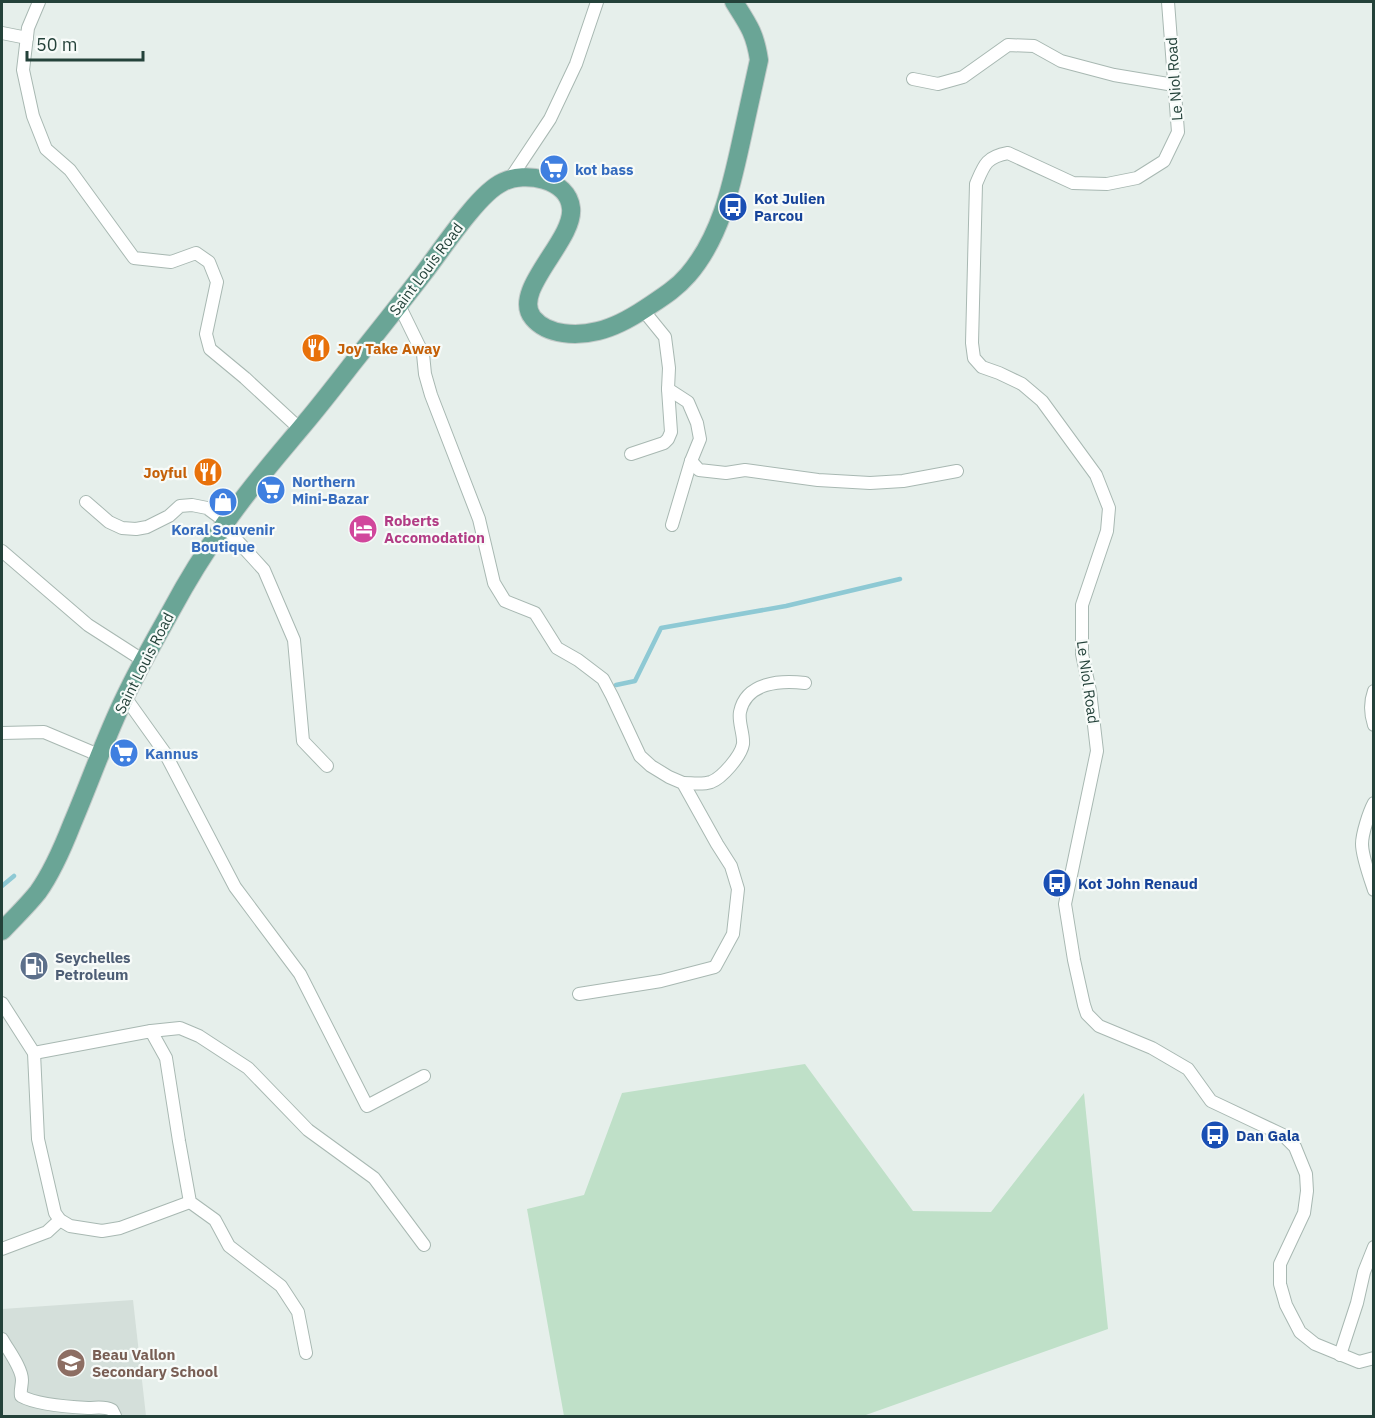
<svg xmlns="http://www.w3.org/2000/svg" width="1375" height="1418" font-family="'IBM Plex Sans',sans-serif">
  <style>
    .built { fill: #d4dfda }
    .green { fill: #bfe0c8 }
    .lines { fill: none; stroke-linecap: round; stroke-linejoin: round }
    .stream { stroke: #8ec9d4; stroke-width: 4.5 }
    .street-casing { stroke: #a8b8b2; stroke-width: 14 }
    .primary-casing { stroke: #c2cac8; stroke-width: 20 }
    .street { stroke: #fff; stroke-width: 12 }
    .primary { stroke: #6aa596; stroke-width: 18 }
    .labels { text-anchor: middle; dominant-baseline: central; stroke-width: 4.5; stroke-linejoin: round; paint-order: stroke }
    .street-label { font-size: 15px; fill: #24423a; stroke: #f7fbf9 }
    .shop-label { font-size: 15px; font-weight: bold; fill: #366cbe; stroke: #f7fbf9; text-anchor: start }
    .transit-label { font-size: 15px; font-weight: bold; fill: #164399; stroke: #f7fbf9; text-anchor: start }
    .food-label { font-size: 15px; font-weight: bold; fill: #c56008; stroke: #f7fbf9; text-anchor: start }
    .hotel-label { font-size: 15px; font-weight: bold; fill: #b23c85; stroke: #f7fbf9; text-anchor: start }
    .service-label { font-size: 15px; font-weight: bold; fill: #4e5e75; stroke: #f7fbf9; text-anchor: start }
    .education-label { font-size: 15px; font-weight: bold; fill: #785e54; stroke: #f7fbf9; text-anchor: start }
  </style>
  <rect width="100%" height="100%" fill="#e6efeb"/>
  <!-- built -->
  <polygon class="built" points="133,1300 146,1416 2,1416 2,1309"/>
  <!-- green -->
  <polygon class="green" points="805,1064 913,1211 991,1212 1084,1093 1108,1329 863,1416 564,1416 527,1209 584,1195 622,1093"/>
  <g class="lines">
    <!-- stream -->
    <g class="stream">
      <polyline points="616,685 635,681 661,628 786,606 900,579"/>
      <polyline points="2,886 14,876"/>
    </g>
    <!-- street casing -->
    <g class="street-casing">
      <g id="street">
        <polyline points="39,2 28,28 23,70 33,116 46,149 70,170 134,258 171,262 196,253 209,262 217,282 206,334 210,349 245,378 300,429"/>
        <path d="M1168 2 1178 132 1164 161 1137 178 1107 184 1073 183 1008 153C986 157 984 165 976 184L972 343 974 358 982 367 999 373 1022 384 1042 401 1096 475 1109 508 1107 531 1082 605V654L1090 691 1097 751 1065 904 1074 960 1084 1005 1087 1014 1099 1026 1152 1048 1188 1069 1211 1101 1283 1135 1295 1147 1306 1174 1307 1191 1304 1213 1280 1264V1284L1286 1305 1300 1332 1315 1344 1359 1362 1374 1358"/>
        <polyline points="2,33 27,38"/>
        <polyline points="913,79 938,84 963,77 1008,45 1034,46 1061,61 1114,75 1174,85"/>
        <polyline points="510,179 550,119 576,64 597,2"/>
        <polyline points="399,305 423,354 425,374 431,395 479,519 494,583 505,601 535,613 557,648 578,660 603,679 612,696 640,756 651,766 669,777 683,783 717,844 731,866 738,889 733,934 715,967 661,981 579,994"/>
        <polyline points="643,310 665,337 669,368 668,389 688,402 697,423 700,439 691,461 672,525"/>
        <polyline points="631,454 664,443 668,439 671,432 668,389"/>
        <polyline points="691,461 699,470 726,473 745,470 818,480 870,483 903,481 957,471"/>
        <polyline points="86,502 109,522 122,528 136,529 147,527 169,516 180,506 192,505 207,508 226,522"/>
        <polyline points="223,525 264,570 294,640 303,741 327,766"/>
        <polyline points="2,551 88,625 144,661"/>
        <path d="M1374 691C1370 702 1370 713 1374 725"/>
        <polyline points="125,697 165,753 235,887 300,974 367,1106 424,1076"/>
        <polyline points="2,733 44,732 101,756"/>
        <path d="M683 783C692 783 702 785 711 782 722 778 741 756 743 744 744 734 738 722 740 712 746 682 781 680 805 683"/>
        <path d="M1374 803C1369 812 1362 834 1362 844 1362 856 1370 878 1374 890"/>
        <polyline points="2,1003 34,1053 38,1139 55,1213 60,1220 70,1226 102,1231 120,1228 190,1202"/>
        <polyline points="151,1031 180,1028 199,1036 248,1068 308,1130 374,1178 424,1245"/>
        <polyline points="34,1053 151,1031 166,1058 179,1141 190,1202 215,1220 229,1246 281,1286 298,1312 306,1353"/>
        <polyline points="2,1249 47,1232 60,1220"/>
        <path d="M2 1339C8 1350 22 1368 22 1380 22 1386 20 1390 21 1396 37 1405 69 1407 88 1408 97 1408 104 1406 112 1410L115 1416"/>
        <polyline points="1340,1355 1357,1303 1364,1272 1374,1247"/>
      </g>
    </g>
    <!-- primary casing -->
    <g class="primary-casing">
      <path id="primary" d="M2 931C14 918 27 906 38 892 53 871 63 847 72 824 90 782 105 738 125 697 139 667 156 638 172 609 187 581 205 552 224 525 247 491 274 460 300 429 318 408 335 386 352 364 376 334 400 304 423 274 439 253 453 232 469 213 478 202 490 188 503 182 525 171 568 179 571 208 575 240 510 291 533 318 548 336 578 336 598 331 615 327 631 318 646 308 661 298 676 289 688 275 720 238 731 188 741 142 747 114 753 87 759 60 755 33 748 24 734 2"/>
    </g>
    <!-- street -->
    <use href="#street" class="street"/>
    <!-- primary -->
    <use href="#primary" class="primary"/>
  </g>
  <!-- icons -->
  <defs>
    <g id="supermarket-disc" transform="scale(1.5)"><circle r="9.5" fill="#3f7fe0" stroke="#f7fbf9"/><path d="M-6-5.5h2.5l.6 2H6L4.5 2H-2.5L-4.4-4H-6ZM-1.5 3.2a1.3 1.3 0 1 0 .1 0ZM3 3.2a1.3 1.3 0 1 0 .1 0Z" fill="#fff"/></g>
    <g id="bus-disc" transform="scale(1.5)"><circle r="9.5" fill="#1a4fb4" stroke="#f7fbf9"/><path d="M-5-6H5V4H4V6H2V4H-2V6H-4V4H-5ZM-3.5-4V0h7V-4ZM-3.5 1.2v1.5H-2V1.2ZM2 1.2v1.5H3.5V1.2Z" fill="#fff"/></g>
    <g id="restaurant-disc" transform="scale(1.5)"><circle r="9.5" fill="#e8710a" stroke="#f7fbf9"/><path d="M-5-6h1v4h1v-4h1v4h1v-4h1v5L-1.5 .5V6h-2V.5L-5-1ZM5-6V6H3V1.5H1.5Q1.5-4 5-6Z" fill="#fff"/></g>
    <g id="shop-disc" transform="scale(1.5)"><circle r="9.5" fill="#3f7fe0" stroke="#f7fbf9"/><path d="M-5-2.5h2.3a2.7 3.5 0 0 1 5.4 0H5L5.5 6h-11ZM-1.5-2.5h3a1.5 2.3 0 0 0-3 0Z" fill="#fff"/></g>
    <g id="hotel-disc" transform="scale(1.5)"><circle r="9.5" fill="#d1479c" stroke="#f7fbf9"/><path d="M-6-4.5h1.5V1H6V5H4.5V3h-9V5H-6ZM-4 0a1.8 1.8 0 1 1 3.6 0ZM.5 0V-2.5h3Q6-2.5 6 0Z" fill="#fff"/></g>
    <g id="fuel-disc" transform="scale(1.5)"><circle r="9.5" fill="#5c6f8a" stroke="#f7fbf9"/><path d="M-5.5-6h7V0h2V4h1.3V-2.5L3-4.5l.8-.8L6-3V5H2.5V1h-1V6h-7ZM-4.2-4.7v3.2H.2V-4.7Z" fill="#fff"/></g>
    <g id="school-disc" transform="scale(1.5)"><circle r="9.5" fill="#8d6e63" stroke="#f7fbf9"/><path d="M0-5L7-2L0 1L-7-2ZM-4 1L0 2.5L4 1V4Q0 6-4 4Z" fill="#fff"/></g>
  </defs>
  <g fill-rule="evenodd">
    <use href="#supermarket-disc" x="554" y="169"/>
    <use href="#bus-disc" x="733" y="207"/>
    <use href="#restaurant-disc" x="316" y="348"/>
    <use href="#restaurant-disc" x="208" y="472"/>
    <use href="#supermarket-disc" x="271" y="490"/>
    <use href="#shop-disc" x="223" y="502"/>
    <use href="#hotel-disc" x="363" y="529"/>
    <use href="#supermarket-disc" x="124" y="753"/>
    <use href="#bus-disc" x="1057" y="883"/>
    <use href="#fuel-disc" x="34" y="966"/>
    <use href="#bus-disc" x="1215" y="1135"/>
    <use href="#school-disc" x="71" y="1363"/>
  </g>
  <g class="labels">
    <!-- street labels -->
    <g class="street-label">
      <text transform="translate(1174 79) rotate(-94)">Le Niol Road</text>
      <text transform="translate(426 269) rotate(-53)">Saint Louis Road</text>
      <text transform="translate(144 663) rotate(-63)">Saint Louis Road</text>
      <text transform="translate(1088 682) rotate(82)">Le Niol Road</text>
    </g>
    <!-- shop labels -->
    <g class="shop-label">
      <text x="575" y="169">kot bass</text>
      <text x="292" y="481">Northern<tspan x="292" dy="17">Mini-Bazar</tspan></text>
      <text x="223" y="529" text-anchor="middle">Koral Souvenir<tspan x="223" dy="17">Boutique</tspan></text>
      <text x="145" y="753">Kannus</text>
    </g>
    <!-- transit labels -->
    <g class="transit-label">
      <text x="754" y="198">Kot Julien<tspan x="754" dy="17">Parcou</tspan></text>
      <text x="1078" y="883">Kot John Renaud</text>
      <text x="1236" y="1135">Dan Gala</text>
    </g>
    <!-- food labels -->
    <g class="food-label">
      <text x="337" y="348">Joy Take Away</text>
      <text x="187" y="472" text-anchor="end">Joyful</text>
    </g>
    <!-- hotel labels -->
    <g class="hotel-label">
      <text x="384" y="520">Roberts<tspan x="384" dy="17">Accomodation</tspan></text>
    </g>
    <!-- service labels -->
    <g class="service-label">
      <text x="55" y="957">Seychelles<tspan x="55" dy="17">Petroleum</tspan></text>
    </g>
    <!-- education labels -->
    <g class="education-label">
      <text x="92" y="1354">Beau Vallon<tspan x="92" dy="17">Secondary School</tspan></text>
    </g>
  </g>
  <!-- border -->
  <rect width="1375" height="1418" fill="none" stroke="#24423a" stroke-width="6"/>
  <!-- scale -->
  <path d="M27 51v9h116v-9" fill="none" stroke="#24423a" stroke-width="3"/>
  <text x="36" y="51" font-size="18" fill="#24423a" stroke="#f7fbf9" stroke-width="4.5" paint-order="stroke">50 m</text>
</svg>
